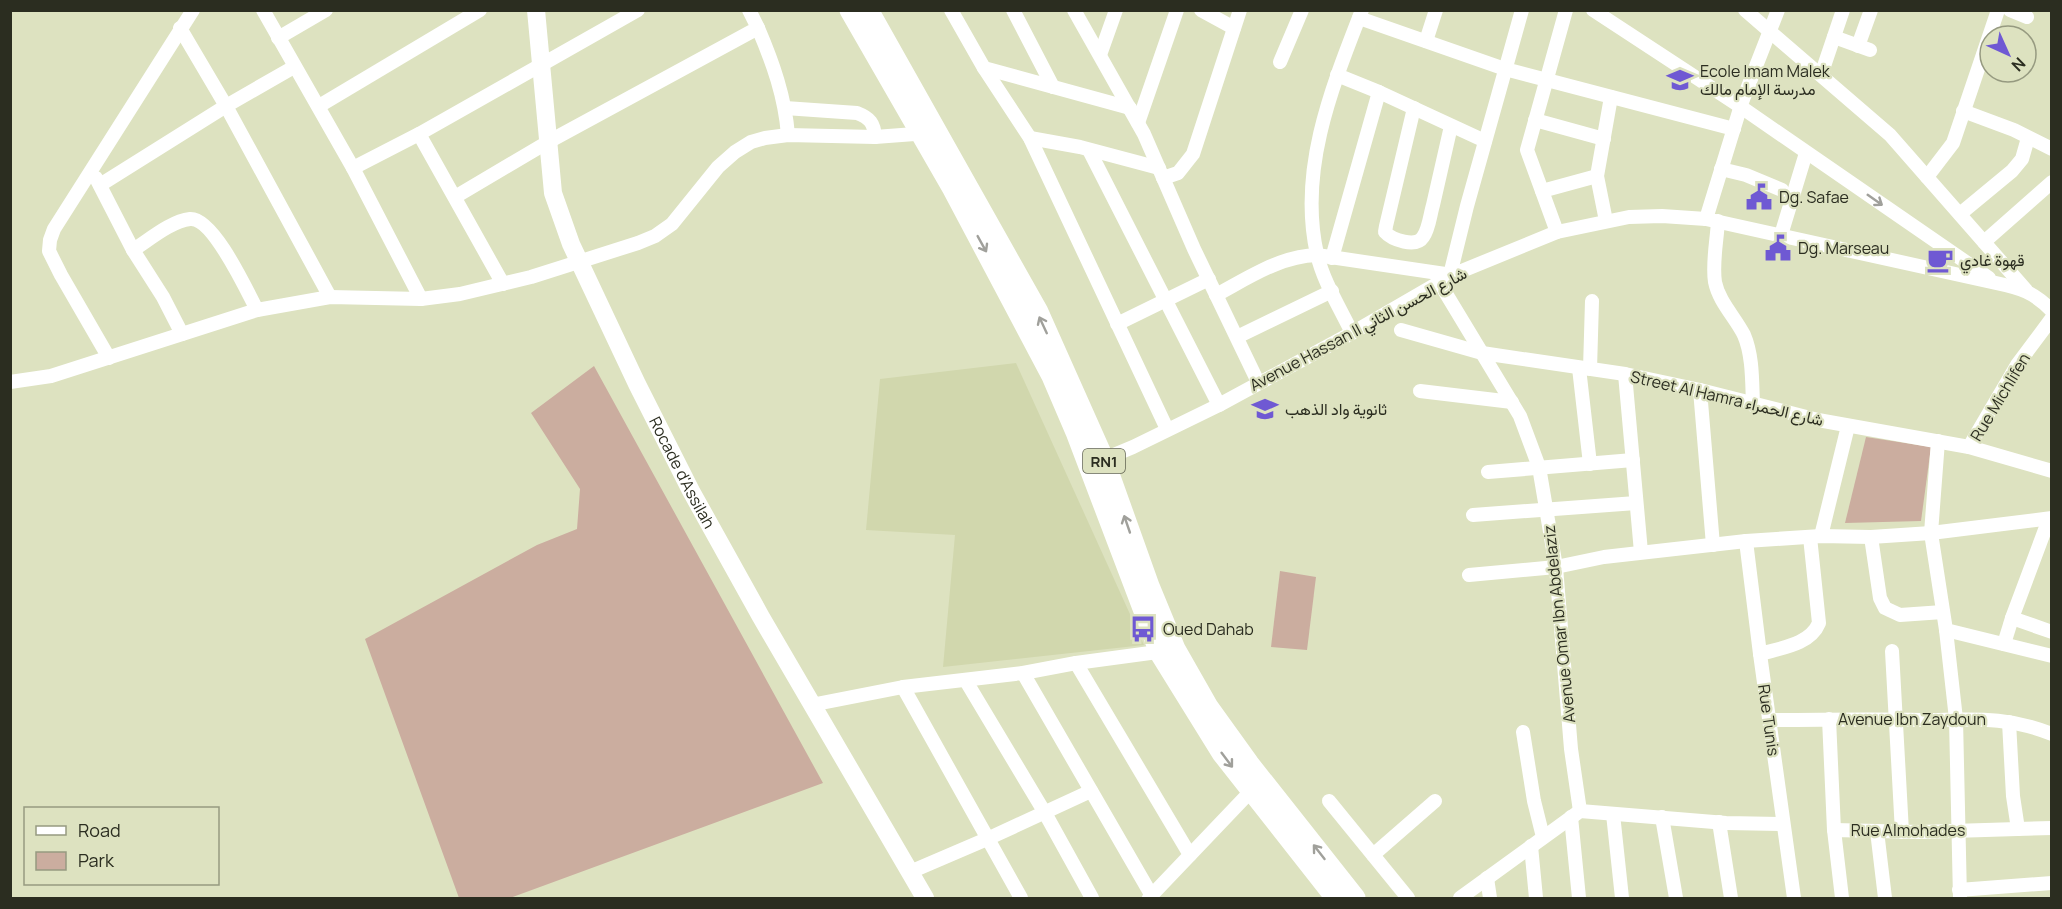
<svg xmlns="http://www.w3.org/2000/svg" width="2062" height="909" font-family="Manrope,Vazirmatn,sans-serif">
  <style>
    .built { fill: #d1d7ad }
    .green { fill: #cbad9f }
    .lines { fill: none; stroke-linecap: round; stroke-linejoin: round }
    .street { stroke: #fff; stroke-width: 14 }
    .secondary { stroke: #fff; stroke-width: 18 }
    .primary { stroke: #fff; stroke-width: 21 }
    .oneway { stroke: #a0a09b }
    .labels { text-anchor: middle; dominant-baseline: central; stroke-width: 4.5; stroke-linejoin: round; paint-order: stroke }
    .shield { fill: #dde2c0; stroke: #606350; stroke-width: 1.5 }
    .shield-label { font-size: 15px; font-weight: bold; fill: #2b2d20 }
    .poi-label { font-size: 16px; fill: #2b2d20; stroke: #dde2c0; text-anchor: start }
    .street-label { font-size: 16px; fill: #2b2d20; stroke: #dde2c0 }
  </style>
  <rect width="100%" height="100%" fill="#dde2c0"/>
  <!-- built -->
  <polygon class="built" points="1016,363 1144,645 943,667 955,535 866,530 880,379"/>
  <!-- green -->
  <g class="green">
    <polygon points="594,366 823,783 510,898 459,898 365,639 537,545 577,529 580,489 531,413"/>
    <polygon points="1866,437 1931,447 1921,521 1845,523"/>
    <polygon points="1280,571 1316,577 1307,650 1271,647"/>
  </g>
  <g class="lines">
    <!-- street -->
    <g class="street">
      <polyline points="263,10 353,168 421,299"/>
      <polyline points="951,10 984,68 1030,138 1167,429"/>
      <polyline points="1013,10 1053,87"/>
      <polyline points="1074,10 1144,134 1194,249 1258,382"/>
      <polyline points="1201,10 1234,28"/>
      <polyline points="1593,10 1741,107 1989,278"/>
      <polyline points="1745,10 1890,135 2026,290"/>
      <polyline points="2010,10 2027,17"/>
      <polyline points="1359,18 1505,69 1734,129"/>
      <polyline points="180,28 226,106 330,297"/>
      <path d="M758 28C773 63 785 97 788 135"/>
      <polyline points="1834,37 1870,50"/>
      <polyline points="278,38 326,10"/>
      <polyline points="1426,41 1436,10"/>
      <polyline points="1858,46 1871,10"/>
      <polyline points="1100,55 1116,10"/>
      <polyline points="1280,62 1302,10"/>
      <polyline points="984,68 1130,108"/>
      <polyline points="1337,75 1379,92 1485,141"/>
      <polyline points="1821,75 1843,10"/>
      <polyline points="319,106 480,10"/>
      <path d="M785 108 857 113C870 118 874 123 875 137"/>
      <path d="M1414 108 1386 226 1385 232C1392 240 1416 248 1423 237 1429 229 1430 215 1433 205 1439 179 1445 153 1451 126"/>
      <polyline points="1963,111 2014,130 2052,149"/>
      <polyline points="1535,120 1604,139"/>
      <polyline points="1138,123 1177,10"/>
      <polyline points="419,134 503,284"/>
      <polyline points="1030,138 1080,147 1159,168"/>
      <polyline points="1089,150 1219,405"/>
      <polyline points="353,168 419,134 638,10"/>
      <polyline points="1721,169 1746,175 1782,190"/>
      <polyline points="1927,177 1953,143 1998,10"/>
      <polyline points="96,178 133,250 163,297 182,334"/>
      <polyline points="1163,178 1178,173 1193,154 1240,10"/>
      <polyline points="100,185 226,106 294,67"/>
      <polyline points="1542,191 1597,176"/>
      <polyline points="455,197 548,142 758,28 749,10"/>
      <polyline points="1960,214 2012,171 2022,159 2028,138"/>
      <polyline points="1706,219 1742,102 1778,10"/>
      <polyline points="1606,221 1597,176 1611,97"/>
      <path d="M1718 221C1717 240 1712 263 1715 282 1719 302 1735 317 1744 335 1753 356 1752 382 1753 405"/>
      <polyline points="1557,232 1527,150 1566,10"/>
      <polyline points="1781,235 1806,153"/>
      <polyline points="1984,242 2052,182"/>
      <path d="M133 250C149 240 171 221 190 219 213 217 247 291 257 310"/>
      <polyline points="1332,258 1379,92"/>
      <polyline points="1450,275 1467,206 1522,10"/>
      <polyline points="1439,282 1520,416 1539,467 1556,567 1571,749 1580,811"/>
      <path d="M1216 295C1248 278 1280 256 1317 255L1452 275"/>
      <polyline points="1117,324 1209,279"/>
      <polyline points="1401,330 1482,353 1625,374 1700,390 1818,420 1969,447 2052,471"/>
      <path d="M1352 333C1340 308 1323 281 1317 254 1298 170 1332 87 1362 10"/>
      <polyline points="1237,337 1332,291"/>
      <polyline points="109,358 61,275 49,251 50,240 54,229 193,10"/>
      <polyline points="1579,368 1590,464"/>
      <polyline points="1590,369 1592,301"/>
      <polyline points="1625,374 1641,552"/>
      <polyline points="10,382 51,376 257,310 330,297 421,299 460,294 531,277 638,243 655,236 672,224 718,167 735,152 751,142 765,138 788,135 875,137 928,133"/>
      <polyline points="1700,390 1713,545"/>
      <polyline points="1420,391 1512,402"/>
      <polyline points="1938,441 1931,533 1946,630 2052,656"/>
      <polyline points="1969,447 2017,365 2052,318"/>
      <path d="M1097 462 1133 447 1219 405 1352 333 1452 275 1557 232 1629 217 1662 216 1706 219 1996 283C2020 288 2034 292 2052 311"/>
      <polyline points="1488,472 1633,460"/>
      <polyline points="1473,515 1636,503"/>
      <polyline points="2049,519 2012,618 2052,632"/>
      <polyline points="1821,536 1848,426"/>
      <polyline points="1871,537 1880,598 1885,608 1900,615 1943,612"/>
      <polyline points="1746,541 1760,654 1794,898"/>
      <polyline points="1469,575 1556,567 1604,557 1746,541 1821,536 1871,537 1931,533 2052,518"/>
      <polyline points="1946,630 1956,719 1960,898"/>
      <polyline points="2004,644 2012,618"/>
      <polyline points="1892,651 1902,832"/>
      <path d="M1760 654C1780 648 1810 645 1819 623L1810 537"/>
      <polyline points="1076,663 1190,855"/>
      <polyline points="1023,673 1152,896"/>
      <polyline points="966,681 1045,813 1092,898"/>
      <polyline points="903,687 1021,898"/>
      <polyline points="811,705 903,687 1023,673 1076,663 1165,651"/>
      <polyline points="1829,719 1834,830"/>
      <path d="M1770 720C1820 720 1871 719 1921 720 1969 720 2005 715 2052 734"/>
      <polyline points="2009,722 2013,796 2018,829"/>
      <polyline points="1523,732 1534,801 1543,837"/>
      <polyline points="1329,801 1408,898"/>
      <polyline points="1613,814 1622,898"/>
      <polyline points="1571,817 1579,898"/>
      <polyline points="1662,817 1676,898"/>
      <polyline points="1719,822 1731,898"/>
      <polyline points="1877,831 1885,898"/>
      <polyline points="1531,846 1536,898"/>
      <polyline points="1373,855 1435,801"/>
      <polyline points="910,872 987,839 1091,791"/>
      <polyline points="1487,878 1490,898"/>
      <polyline points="1959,890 2052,883"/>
      <polyline points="1149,898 1251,791"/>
      <polyline points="1460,898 1580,811 1726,823 1783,824"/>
      <polyline points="1842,898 1834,830 1920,832 2052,828"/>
    </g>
    <!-- secondary -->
    <path class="secondary" id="s1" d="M536 10 553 193 571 244 637 384 691 491 761 617 925 898"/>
    <!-- primary -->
    <g class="primary">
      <polyline points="850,10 953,189 1052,376 1076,432 1160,653 1222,753 1336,898"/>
      <polyline points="868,10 1038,312 1104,460 1149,586 1175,649 1208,707 1249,764 1355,898"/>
    </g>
  </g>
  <!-- one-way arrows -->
  <defs><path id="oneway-shaft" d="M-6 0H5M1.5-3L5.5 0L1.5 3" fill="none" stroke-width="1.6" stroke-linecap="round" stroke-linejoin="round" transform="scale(1.5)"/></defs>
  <g class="oneway">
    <use href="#oneway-shaft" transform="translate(1875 200) rotate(35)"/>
    <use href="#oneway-shaft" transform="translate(982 244) rotate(61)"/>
    <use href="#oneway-shaft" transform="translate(1043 325) rotate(-115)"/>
    <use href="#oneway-shaft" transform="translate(1127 524) rotate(-109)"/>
    <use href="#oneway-shaft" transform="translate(1227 760) rotate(53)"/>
    <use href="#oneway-shaft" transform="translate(1319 852) rotate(-128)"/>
  </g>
  <!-- icons -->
  <defs>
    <g id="school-bare" transform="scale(2.07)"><path d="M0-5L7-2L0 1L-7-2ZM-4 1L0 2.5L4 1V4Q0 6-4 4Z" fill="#6f59d3" stroke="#dde2c0" stroke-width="2.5" paint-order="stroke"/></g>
    <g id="civic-bare" transform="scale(2.07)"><path d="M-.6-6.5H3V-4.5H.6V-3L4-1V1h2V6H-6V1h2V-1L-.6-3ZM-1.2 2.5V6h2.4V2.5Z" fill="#6f59d3" stroke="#dde2c0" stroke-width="2.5" paint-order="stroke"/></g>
    <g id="cafe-bare" transform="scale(2.07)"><path d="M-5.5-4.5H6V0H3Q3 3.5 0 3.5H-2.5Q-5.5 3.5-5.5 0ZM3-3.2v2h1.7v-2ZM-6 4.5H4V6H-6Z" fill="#6f59d3" stroke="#dde2c0" stroke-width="2.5" paint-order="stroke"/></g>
    <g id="bus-bare" transform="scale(2.07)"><path d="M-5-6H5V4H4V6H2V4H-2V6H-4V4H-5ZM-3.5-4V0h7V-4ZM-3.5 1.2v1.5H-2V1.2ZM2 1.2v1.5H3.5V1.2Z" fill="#6f59d3" stroke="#dde2c0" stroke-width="2.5" paint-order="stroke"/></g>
  </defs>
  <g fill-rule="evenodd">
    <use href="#school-bare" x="1680" y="80"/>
    <use href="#civic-bare" x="1759" y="197"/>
    <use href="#civic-bare" x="1778" y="248"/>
    <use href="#cafe-bare" x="1940" y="260"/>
    <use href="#school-bare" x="1265" y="409"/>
    <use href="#bus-bare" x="1143" y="629"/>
  </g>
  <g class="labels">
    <!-- shield labels -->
    <rect class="shield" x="1083" y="449" width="42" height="24" rx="4.5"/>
    <g class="shield-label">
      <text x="1104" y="461">RN1</text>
    </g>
    <!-- poi labels -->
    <g class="poi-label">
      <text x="1700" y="71">Ecole Imam Malek<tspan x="1700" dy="18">مدرسة الإمام مالك</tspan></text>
      <text x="1779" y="197">Dg. Safae</text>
      <text x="1798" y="248">Dg. Marseau</text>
      <text x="1960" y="260">قهوة غادي</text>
      <text x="1285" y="409">ثانوية واد الذهب</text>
      <text x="1163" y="629">Oued Dahab</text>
    </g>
    <!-- street labels -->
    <g class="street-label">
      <text transform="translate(1358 329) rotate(-28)">Avenue Hassan II شارع الحسن الثاني</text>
      <text transform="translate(2000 397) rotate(-59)">Rue Michlifen</text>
      <text transform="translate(1727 398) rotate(13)">Street Al Hamra شارع الحمراء</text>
      <text stroke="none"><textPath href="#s1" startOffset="492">Rocade d'Assilah</textPath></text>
      <text transform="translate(1559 624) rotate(-96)">Avenue Omar Ibn Abdelaziz</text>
      <text x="1912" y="719">Avenue Ibn Zaydoun</text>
      <text transform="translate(1769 720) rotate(82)">Rue Tunis</text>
      <text x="1908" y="830">Rue Almohades</text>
    </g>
  </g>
  <!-- border -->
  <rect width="2062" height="909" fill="none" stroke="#2b2d20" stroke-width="24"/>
  <!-- legend -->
  <rect x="24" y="807" width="195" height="78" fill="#dde2c0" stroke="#969a80" stroke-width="1.5"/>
  <rect x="36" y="826" width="30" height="9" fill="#ffffff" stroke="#969a80" stroke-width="1.5"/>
  <text x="78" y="837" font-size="18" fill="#2b2d20">Road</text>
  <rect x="36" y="852" width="30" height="18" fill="#cbad9f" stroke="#969a80" stroke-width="1.5"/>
  <text x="78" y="867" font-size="18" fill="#2b2d20">Park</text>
  <!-- north arrow -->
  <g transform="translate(2008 54) rotate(135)"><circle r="28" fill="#dde2c0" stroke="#969a80" stroke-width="1.5"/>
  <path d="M0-4.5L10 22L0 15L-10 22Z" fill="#6f59d3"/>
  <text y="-9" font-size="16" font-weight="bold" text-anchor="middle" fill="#2b2d20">N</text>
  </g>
</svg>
